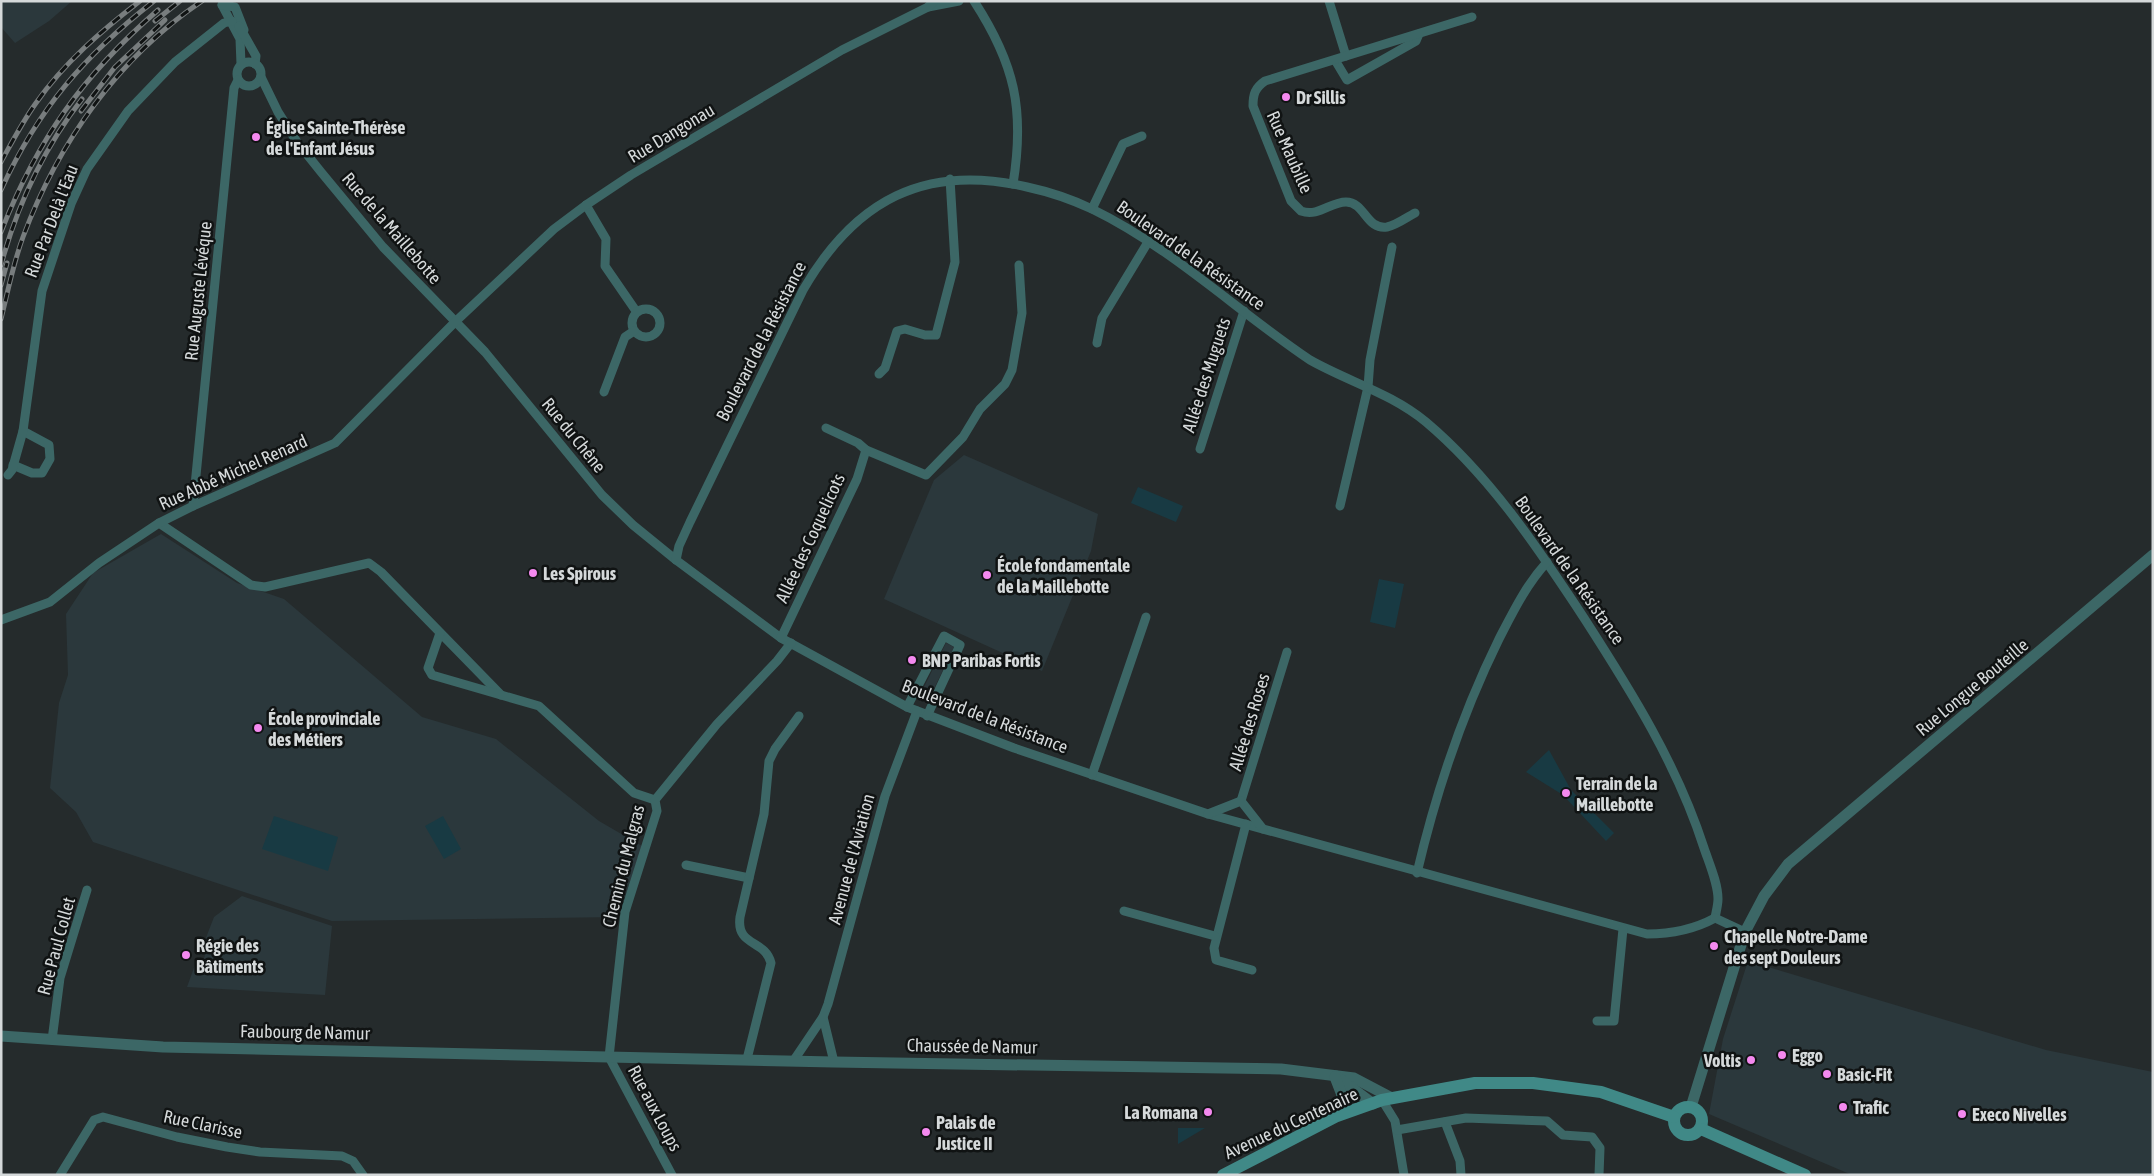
<svg xmlns="http://www.w3.org/2000/svg" width="2154" height="1176" font-family="'Asap Condensed',sans-serif">
  <style>
    .built { fill: #2b383c }
    .green { fill: #183a43 }
    .lines { fill: none; stroke-linecap: round; stroke-linejoin: round }
    .minor { stroke: #3c6766; stroke-width: 9 }
    .tertiary { stroke: #3c6766; stroke-width: 11 }
    .secondary { stroke: #408987; stroke-width: 12 }
    .rail-casing { stroke: #787d7e; stroke-width: 5 }
    .rail { stroke: #101313; stroke-width: 3; stroke-dasharray: 9; stroke-linecap: butt }
    .poi-dot { fill: #f489ef; stroke: #101313; stroke-width: 2 }
    .labels { text-anchor: middle; dominant-baseline: central; stroke-width: 5; stroke-linejoin: round; paint-order: stroke }
    .poi-label { font-size: 18px; font-weight: bold; fill: #d5d9da; stroke: #101313; text-anchor: start }
    .street-label { font-size: 18px; fill: #d5d9da; stroke: #101313 }
  </style>
  <rect width="100%" height="100%" fill="#252b2c"/>
  <!-- built -->
  <g class="built">
    <polygon points="1,1 72,1 49,21 15,43 1,27"/>
    <polygon points="964,455 1098,514 1091,551 1042,671 884,599 934,480"/>
    <polygon points="161,534 237,583 284,599 422,717 496,739 599,821 642,846 618,917 332,921 93,842 76,812 50,788 59,703 68,675 66,614 93,573"/>
    <polygon points="946,643 954,647 930,697 921,693"/>
    <polygon points="242,896 332,926 325,995 187,987 195,965 202,962 205,956 202,948 214,917"/>
    <polygon points="1748,961 2046,1050 2153,1072 2153,1175 1852,1175 1709,1114 1723,1039"/>
  </g>
  <!-- green -->
  <g class="green">
    <polygon points="1138,487 1183,506 1176,522 1131,503"/>
    <polygon points="1379,579 1404,584 1395,628 1370,622"/>
    <polygon points="1549,750 1571,790 1614,833 1606,841 1563,795 1526,772"/>
    <polygon points="274,816 338,837 328,871 262,849"/>
    <polygon points="443,816 461,849 444,859 425,826"/>
    <polygon points="1178,1128 1205,1128 1178,1144"/>
  </g>
  <g class="lines">
    <!-- minor -->
    <g class="minor">
      <path d="M974 1C1015 64 1025 110 1013 184"/>
      <polyline points="1329,1 1346,56"/>
      <polyline points="222,5 240,39 241,64"/>
      <polyline points="222,5 235,7 244,30"/>
      <polyline points="928,7 959,1"/>
      <polyline points="239,26 256,56 255,64"/>
      <polyline points="1335,60 1347,80 1416,41 1419,34"/>
      <circle cx="249" cy="74" r="12"/>
      <path d="M261 77 278 112 297 142 321 172 383 247 485 352 602 495 633 525 676 560 781 638 907 707 1014 748 1208 814 1647 934C1672 934 1693 930 1715 918"/>
      <polyline points="586,205 606,239 605,266 636,311"/>
      <polyline points="1092,209 1123,144 1142,136"/>
      <path d="M1415 213C1407 217 1397 225 1387 227 1366 230 1365 202 1346 202 1330 202 1319 217 1301 211L1291 201 1253 106C1253 94 1255 88 1265 81L1472 17"/>
      <circle cx="646" cy="323" r="14"/>
      <polyline points="1097,343 1102,318 1148,242"/>
      <polyline points="879,374 885,368 897,331 905,329 925,335 936,335 955,262 950,179"/>
      <polyline points="604,392 625,337 634,331"/>
      <polyline points="1200,449 1244,311"/>
      <polyline points="866,450 926,475 963,437 980,409 1005,384 1012,370 1022,313 1019,265"/>
      <polyline points="13,465 32,473 42,473 50,459 49,445 23,431"/>
      <polyline points="8,475 12,470 23,431 42,291 71,204 87,169 128,111 175,62 224,23 232,21"/>
      <polyline points="193,506 234,88 238,80"/>
      <polyline points="1340,506 1368,387 1370,360 1392,247"/>
      <polyline points="159,523 251,585 265,587 369,563 381,572 501,695"/>
      <path d="M676 560 679 546 690 522 803 290C855 200 925 163 1027 187 1050 192 1071 199 1092 209 1172 248 1237 311 1310 360 1349 382 1391 393 1426 422 1490 476 1538 548 1584 618 1631 691 1677 764 1704 848 1709 863 1718 883 1718 899 1718 905 1716 912 1715 918"/>
      <polyline points="1,620 50,602 99,563 159,523 193,506 335,443 455,322 554,229 586,205 631,175 842,50 928,7 934,1"/>
      <polyline points="440,633 428,668 432,675 539,706 634,793 655,800"/>
      <polyline points="781,638 857,479 866,450 858,443 826,428"/>
      <polyline points="907,707 944,636 960,645 927,716"/>
      <polyline points="1092,775 1146,617"/>
      <polyline points="1241,801 1287,652"/>
      <polyline points="1208,814 1241,801 1263,829"/>
      <polyline points="1246,824 1214,948 1216,960 1252,970"/>
      <polyline points="686,865 749,878"/>
      <path d="M1417 873C1436 792 1462 714 1499 639 1513 612 1526 585 1547 562"/>
      <polyline points="1124,911 1215,936"/>
      <polyline points="1715,918 1745,932"/>
      <polyline points="823,1017 834,1062"/>
      <polyline points="1597,1021 1614,1021 1623,929"/>
      <polyline points="52,1040 60,978 87,890"/>
      <path d="M747 1059 771 963C765 939 736 947 740 917L764 814 769 761 775 749 799 716"/>
      <polyline points="794,1060 823,1017 828,1004 885,796 917,711"/>
      <polyline points="1382,1100 1395,1121 1404,1175"/>
      <polyline points="1445,1122 1460,1161 1461,1175"/>
      <polyline points="1397,1130 1466,1118 1547,1121 1563,1135 1592,1137 1600,1148 1599,1175"/>
      <polyline points="60,1175 94,1120 103,1117 177,1137 227,1147 260,1152 342,1156 353,1161 363,1175"/>
      <polyline points="672,1175 609,1057 625,912 657,811 655,800 717,724 777,661 791,643"/>
    </g>
    <!-- tertiary -->
    <g class="tertiary">
      <polyline points="1,1036 163,1047 834,1062 1281,1069 1354,1078 1392,1098"/>
      <polyline points="1336,1076 1373,1104"/>
      <polyline points="1335,1077 1342,1095 1337,1116"/>
      <polyline points="1691,1107 1745,932 1764,896 1788,864 2153,555"/>
    </g>
    <!-- secondary -->
    <g class="secondary">
      <circle cx="1688" cy="1121" r="14"/>
      <polyline points="1701,1129 1805,1175"/>
      <polyline points="1223,1175 1337,1116 1382,1100 1475,1083 1533,1083 1601,1092 1674,1117"/>
    </g>
    <!-- rail casing -->
    <g class="rail-casing">
      <g id="rail">
        <polyline points="155,21 180,1"/>
        <polyline points="81,111 115,67 165,20"/>
        <path d="M1 162C12 142 23 121 36 103 64 63 101 31 140 1"/>
        <path d="M1 190C38 109 84 56 154 1"/>
        <path d="M1 232C37 140 83 75 158 10"/>
        <path d="M1 265C17 206 44 148 82 99"/>
        <polyline points="1,285 7,263"/>
        <path d="M1 319C8 291 13 264 23 237 58 143 118 58 202 1"/>
      </g>
    </g>
    <!-- rail -->
    <use href="#rail" class="rail"/>
  </g>
  <!-- markers -->
  <g class="poi-dot">
    <circle cx="1286" cy="97" r="5"/>
    <circle cx="256" cy="137" r="5"/>
    <circle cx="533" cy="573" r="5"/>
    <circle cx="987" cy="575" r="5"/>
    <circle cx="912" cy="660" r="5"/>
    <circle cx="258" cy="728" r="5"/>
    <circle cx="1566" cy="793" r="5"/>
    <circle cx="1714" cy="946" r="5"/>
    <circle cx="186" cy="955" r="5"/>
    <circle cx="1782" cy="1055" r="5"/>
    <circle cx="1751" cy="1060" r="5"/>
    <circle cx="1827" cy="1074" r="5"/>
    <circle cx="1843" cy="1107" r="5"/>
    <circle cx="1208" cy="1112" r="5"/>
    <circle cx="1962" cy="1114" r="5"/>
    <circle cx="926" cy="1132" r="5"/>
  </g>
  <g class="labels">
    <!-- poi labels -->
    <g class="poi-label">
      <text x="1296" y="97">Dr Sillis</text>
      <text x="266" y="127">Église Sainte-Thérèse<tspan x="266" dy="21">de l'Enfant Jésus</tspan></text>
      <text x="997" y="565">École fondamentale<tspan x="997" dy="21">de la Maillebotte</tspan></text>
      <text x="543" y="573">Les Spirous</text>
      <text x="922" y="660">BNP Paribas Fortis</text>
      <text x="268" y="718">École provinciale<tspan x="268" dy="21">des Métiers</tspan></text>
      <text x="1576" y="783">Terrain de la<tspan x="1576" dy="21">Maillebotte</tspan></text>
      <text x="1724" y="936">Chapelle Notre-Dame<tspan x="1724" dy="21">des sept Douleurs</tspan></text>
      <text x="196" y="945">Régie des<tspan x="196" dy="21">Bâtiments</tspan></text>
      <text x="1792" y="1055">Eggo</text>
      <text x="1741" y="1060" text-anchor="end">Voltis</text>
      <text x="1837" y="1074">Basic-Fit</text>
      <text x="1853" y="1107">Trafic</text>
      <text x="1198" y="1112" text-anchor="end">La Romana</text>
      <text x="1972" y="1114">Execo Nivelles</text>
      <text x="936" y="1122">Palais de<tspan x="936" dy="21">Justice II</tspan></text>
    </g>
    <!-- street labels -->
    <g class="street-label">
      <text transform="translate(671 133) rotate(-31)">Rue Dangonau</text>
      <text transform="translate(1290 152) rotate(66)">Rue Maubille</text>
      <text transform="translate(51 221) rotate(-69)">Rue Par Delà l'Eau</text>
      <text transform="translate(392 228) rotate(49)">Rue de la Maillebotte</text>
      <text transform="translate(1191 255) rotate(35)">Boulevard de la Résistance</text>
      <text transform="translate(198 291) rotate(-84)">Rue Auguste Lévéque</text>
      <text transform="translate(761 341) rotate(-63)">Boulevard de la Résistance</text>
      <text transform="translate(1206 375) rotate(-72)">Allée des Muguets</text>
      <text transform="translate(574 435) rotate(51)">Rue du Chêne</text>
      <text transform="translate(233 472) rotate(-24)">Rue Abbé Michel Renard</text>
      <text transform="translate(810 538) rotate(-65)">Allée des Coquelicots</text>
      <text transform="translate(1570 570) rotate(55)">Boulevard de la Résistance</text>
      <text transform="translate(1972 687) rotate(-40)">Rue Longue Bouteille</text>
      <text transform="translate(985 716) rotate(21)">Boulevard de la Résistance</text>
      <text transform="translate(1249 722) rotate(-73)">Allée des Roses</text>
      <text transform="translate(851 859) rotate(-75)">Avenue de l'Aviation</text>
      <text transform="translate(623 866) rotate(-76)">Chemin du Malgras</text>
      <text transform="translate(56 946) rotate(-75)">Rue Paul Collet</text>
      <text transform="translate(305 1032) rotate(1)">Faubourg de Namur</text>
      <text transform="translate(972 1046) rotate(1)">Chaussée de Namur</text>
      <text transform="translate(655 1108) rotate(62)">Rue aux Loups</text>
      <text transform="translate(1291 1123) rotate(-25)">Avenue du Centenaire</text>
      <text transform="translate(203 1124) rotate(12)">Rue Clarisse</text>
    </g>
  </g>
  <!-- border -->
  <rect width="2154" height="1176" fill="none" stroke="#d5d9da" stroke-width="5"/>
</svg>
